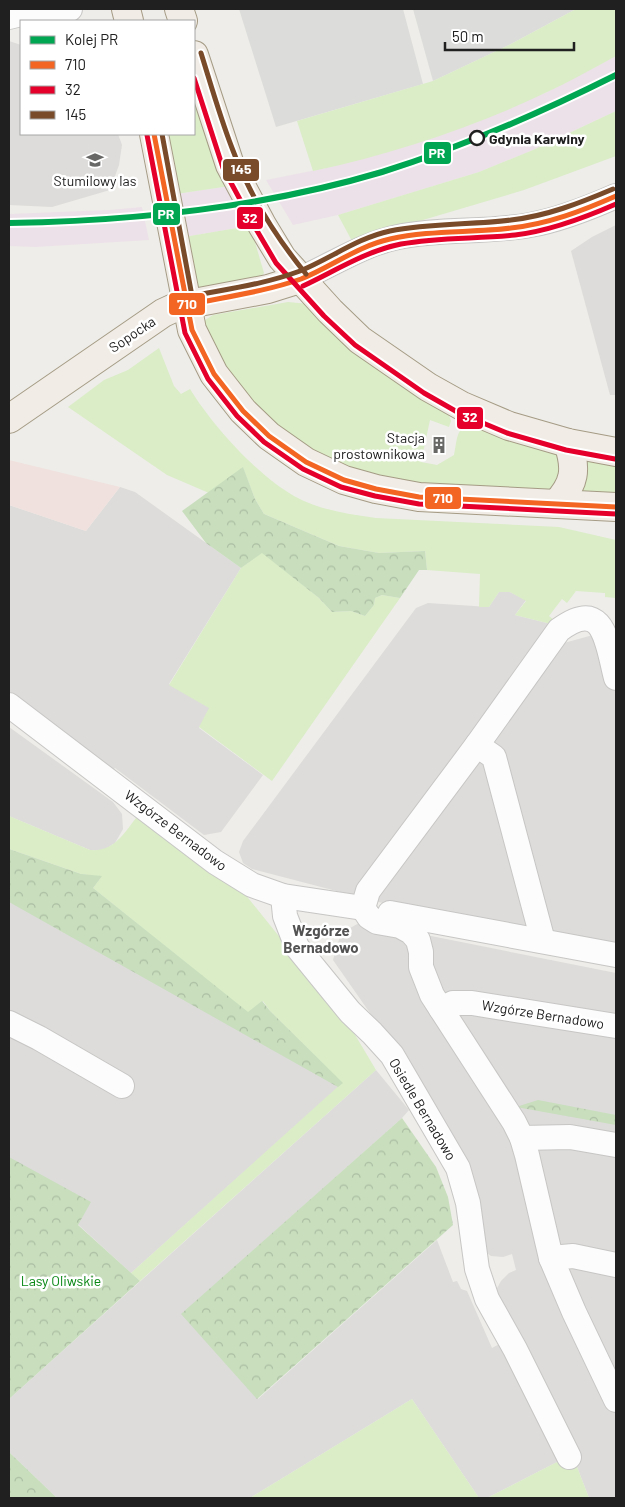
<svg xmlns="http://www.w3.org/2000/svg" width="625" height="1507" font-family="Barlow,sans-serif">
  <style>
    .residential { fill: #dddcda }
    .commercial { fill: #f0e1de }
    .religious { fill: #dcdcda }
    .railway { fill: #ece1e8 }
    .grass { fill: #daedc7 }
    .forest { fill: url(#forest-crowns) }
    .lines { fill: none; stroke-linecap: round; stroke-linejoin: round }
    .minor-casing { stroke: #c7c6c5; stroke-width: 26 }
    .major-casing { stroke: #a59b85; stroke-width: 30 }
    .minor { stroke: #fcfcfc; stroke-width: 24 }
    .major { stroke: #f1ede6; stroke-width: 28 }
    .bus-1-casing { stroke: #fff; stroke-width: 9 }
    .bus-2-casing { stroke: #fff; stroke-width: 9 }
    .bus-3-casing { stroke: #fff; stroke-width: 9 }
    .bus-1 { stroke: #f26522; stroke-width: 5 }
    .bus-2 { stroke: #e4002b; stroke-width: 5 }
    .bus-3 { stroke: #7a4b2a; stroke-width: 5 }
    .rail-1-casing { stroke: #fff; stroke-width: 10 }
    .rail-1 { stroke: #00a651; stroke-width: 6 }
    .stop-dot { fill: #fff; stroke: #202020; stroke-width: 2.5 }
    .labels { text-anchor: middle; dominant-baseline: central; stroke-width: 5; stroke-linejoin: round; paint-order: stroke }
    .stop-label { font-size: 14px; font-weight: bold; fill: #202020; stroke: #fff; text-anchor: start }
    .poi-label { font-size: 14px; fill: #202020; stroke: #fff }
    .street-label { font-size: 14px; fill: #202020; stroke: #fff }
    .park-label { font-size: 14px; fill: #078613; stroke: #fff }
    .neighbourhood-label { font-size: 15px; font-weight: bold; fill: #535353; stroke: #fff }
    .line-badge { stroke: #fff; stroke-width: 2 }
    .badge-label { font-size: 14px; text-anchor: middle; font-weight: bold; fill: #fff }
  </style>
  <defs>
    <pattern id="forest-crowns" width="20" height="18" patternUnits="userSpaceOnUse" patternTransform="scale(1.25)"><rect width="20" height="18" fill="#c8debd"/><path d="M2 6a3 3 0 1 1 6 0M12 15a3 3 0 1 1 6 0" fill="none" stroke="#acbea2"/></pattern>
  </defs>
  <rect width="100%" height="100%" fill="#eeede9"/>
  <!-- residential -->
  <g class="residential">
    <polygon points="9,41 21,45 21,134 118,134 122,145 119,165 110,190 52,207 9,205"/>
    <polygon points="616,225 616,395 610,395 571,251 592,237"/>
    <polygon points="120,487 135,492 241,568 169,684 210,708 199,728 263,775 221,832 204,835 115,768 113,770 9,691 9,505 86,531"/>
    <polygon points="502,591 510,592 526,600 515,615 551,624 564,643 593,635 616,638 616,945 394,906 252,869 243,863 239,852 243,841 416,608 428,603 489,607 499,592"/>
    <polygon points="9,727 113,802 122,814 123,829 115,843 102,851 90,850 9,816"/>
    <polygon points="9,849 81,874 102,876 93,888 248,1012 262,1001 270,1011 343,1083 131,1273 71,1218 9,1215"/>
    <polygon points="361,922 616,973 616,1498 589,1498 574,1459 497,1297 496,1290 501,1281 509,1273 516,1270 512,1254 503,1257 491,1256 482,1249 465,1163 439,1112 333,960 341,933"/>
    <polygon points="376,1070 409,1110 402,1118 182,1314 258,1399 437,1240 453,1282 457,1281 461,1289 467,1291 492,1348 505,1341 561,1460 487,1498 479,1498 412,1399 250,1498 57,1498 9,1452 9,1399"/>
  </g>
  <!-- commercial -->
  <polygon class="commercial" points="9,460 120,487 86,531 9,505"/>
  <!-- religious -->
  <g class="religious">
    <polygon points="239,9 403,9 423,84 276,127"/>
    <polygon points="413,9 576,9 511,44 433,81"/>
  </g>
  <!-- railway -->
  <g class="railway">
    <polygon points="616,56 616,111 533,150 479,172 338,215 293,225 266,180 331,167 450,131 545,93"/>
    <polygon points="230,186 249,226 184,237 176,194"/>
    <polygon points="142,207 149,240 36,247 9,246 9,214 109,210"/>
  </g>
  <!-- grass -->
  <g class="grass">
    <path d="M576 9H616V56C592 69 569 82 545 93 472 128 392 154 313 171L297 121 433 81 511 44Z"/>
    <polygon points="194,88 230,186 176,194 164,134 194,134"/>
    <polygon points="616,111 616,156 524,190 352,241 338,215 479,172 533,150"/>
    <polygon points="249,226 252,232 264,273 259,279 198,292 184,237"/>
    <path d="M288 302 309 304 448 412 451 421 449 427 430 420 421 462 437 465 454 455C458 437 455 427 476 421L556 454 563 466C558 478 557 487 544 491L379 483 298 446 240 394 203 325 205 320 213 315Z"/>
    <path d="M159 348 174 386 181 394 190 389C212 425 257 475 294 496 319 510 348 514 376 518L559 527 616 540V598L605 597V593L576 591 567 603 562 599 549 616 554 620 551 624 515 615 526 601 510 592H499L489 607H479L480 574 427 570 425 551 379 553 339 546 264 514 255 499 243 468 209 493 167 475 68 407 104 380 128 370Z"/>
    <polygon points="580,459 616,465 616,496 574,494"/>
    <polygon points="262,552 319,598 332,612 351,611 365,616 374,605 375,598 382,595 400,598 272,781 199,727 209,708 169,685 241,568"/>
    <path d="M140 813 240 888 345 1018 376 1070 140 1281 131 1273 342 1083 270 1011 263 1001 248 1013 93 888 101 877 81 874 9 849V816L90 850C116 852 125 831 140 813Z"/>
    <polygon points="412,1399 479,1498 250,1498"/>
    <polygon points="574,1459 589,1498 487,1498 561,1460"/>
  </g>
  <!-- forest -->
  <g class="forest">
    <polygon points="243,467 255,499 264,514 339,546 379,553 425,551 427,570 419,570 400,598 382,595 375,598 374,605 365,616 351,611 332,612 319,598 262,553 241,568 206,543 182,511"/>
    <polygon points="9,849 81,874 102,876 93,888 248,1012 262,1001 270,1011 343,1083 338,1087 9,902"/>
    <polygon points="538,1100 616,1115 616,1125 516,1107"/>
    <polygon points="402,1118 436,1167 448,1197 453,1225 257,1399 181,1314"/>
    <polygon points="9,1157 91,1202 78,1225 140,1281 9,1399"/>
    <polygon points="9,1452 57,1498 9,1498"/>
  </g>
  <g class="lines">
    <!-- minor casing -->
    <g class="minor-casing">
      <g id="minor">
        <polyline points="9,17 41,9 70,9"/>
        <path d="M300 279C332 265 363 244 398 237 441 228 487 233 530 225 559 220 589 208 616 196"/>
        <path d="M9 705 215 862 252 885 283 896 363 908 368 891 477 745 559 630C605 596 607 644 616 678"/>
        <polyline points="477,745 494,757 543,941"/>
        <polyline points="283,896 285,916 297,947 350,1012 372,1033 392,1055 458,1168 468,1203 477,1269 487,1299 515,1349 569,1457"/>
        <polyline points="363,908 369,917 377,922 400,926 411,932 418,940 421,952 421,967 432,995 514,1122 522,1138 527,1155 551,1258 574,1312 616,1400"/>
        <polyline points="390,913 616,955"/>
        <polyline points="441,1009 453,1003 472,1003 616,1026"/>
        <polyline points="9,1023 39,1038 122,1086"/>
        <polyline points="522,1138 570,1137 616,1145"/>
        <polyline points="551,1258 573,1256 616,1265"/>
      </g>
    </g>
    <!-- major casing -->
    <g class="major-casing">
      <g id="major">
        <polyline points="126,9 129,21"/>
        <polyline points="179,9 183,21"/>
        <polyline points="194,55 230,165 262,225 282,258 330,311 360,340 428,387 462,406 509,426 568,443 616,452"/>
        <polyline points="154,134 192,330 214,374 243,411 269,436 306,462 344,480 376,489 419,497 616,507"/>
        <polyline points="9,419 163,313 178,306 268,289 300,279"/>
        <path d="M556 504C575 484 577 469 568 443"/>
      </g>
    </g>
    <!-- minor -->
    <use href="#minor" class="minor"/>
    <!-- major -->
    <use href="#major" class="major"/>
    <!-- bus-1 casing -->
    <g class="bus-1-casing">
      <g id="bus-1">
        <polyline points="154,134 192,330 214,374 243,411 269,436 306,462 344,480 376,489 419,497 616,507"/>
        <path d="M186 305C224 297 264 292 301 279 331 267 358 246 390 239 430 230 471 233 511 228 548 224 582 211 616 196"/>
      </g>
    </g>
    <!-- bus-2 casing -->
    <g class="bus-2-casing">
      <g id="bus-2">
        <polyline points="194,78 223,168 256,229 276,263 324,316 355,345 424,393 459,413 507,433 566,450 615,459"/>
        <polyline points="147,135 185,333 208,379 237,416 264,442 303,469 341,487 375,496 419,504 616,514"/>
        <path d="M303 286C335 271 366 251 401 244 438 237 477 239 515 235 550 231 584 218 616 204"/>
      </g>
    </g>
    <!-- bus-3 casing -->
    <g class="bus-3-casing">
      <g id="bus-3">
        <path d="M201 53C211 85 220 117 232 148 249 194 275 236 306 274"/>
        <path d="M162 134 192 296C228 289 265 284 300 271 330 259 357 238 390 231 430 223 471 225 511 220 547 216 580 203 613 189"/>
      </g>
    </g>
    <!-- bus-1 -->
    <use href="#bus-1" class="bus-1"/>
    <!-- bus-2 -->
    <use href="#bus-2" class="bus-2"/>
    <!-- bus-3 -->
    <use href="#bus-3" class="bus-3"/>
    <!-- rail-1 casing -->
    <g class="rail-1-casing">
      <path id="rail-1" d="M9 223C135 221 261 208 382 172 463 147 540 113 616 75"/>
    </g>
    <!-- rail-1 -->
    <use href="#rail-1" class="rail-1"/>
  </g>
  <!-- icons -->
  <defs>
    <g id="school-bare" transform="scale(1.35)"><path d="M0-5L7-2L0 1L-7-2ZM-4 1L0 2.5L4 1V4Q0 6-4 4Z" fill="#686866" stroke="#fff" stroke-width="2.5" paint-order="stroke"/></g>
    <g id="building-bare" transform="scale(1.35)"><path d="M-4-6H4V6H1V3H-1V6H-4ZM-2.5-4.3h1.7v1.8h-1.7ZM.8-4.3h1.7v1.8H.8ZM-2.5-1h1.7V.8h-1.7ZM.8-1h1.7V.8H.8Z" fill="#686866" stroke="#fff" stroke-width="2.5" paint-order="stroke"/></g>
  </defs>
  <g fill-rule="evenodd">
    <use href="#school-bare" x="95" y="160"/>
    <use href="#building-bare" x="439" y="445"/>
  </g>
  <!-- markers -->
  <circle class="stop-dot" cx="477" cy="138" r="7"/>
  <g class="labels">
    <!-- stop labels -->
    <g class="stop-label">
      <text x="489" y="138">Gdynia Karwiny</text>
    </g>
    <!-- poi labels -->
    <g class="poi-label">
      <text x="95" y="180">Stumilowy las</text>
      <text x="425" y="437" text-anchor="end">Stacja<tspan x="425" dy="16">prostownikowa</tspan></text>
    </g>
    <!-- street labels -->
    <g class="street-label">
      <text transform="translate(132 334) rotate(-34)">Sopocka</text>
      <text transform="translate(176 830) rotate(37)">Wzgórze Bernadowo</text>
      <text transform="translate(543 1014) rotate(9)">Wzgórze Bernadowo</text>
      <text transform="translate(423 1109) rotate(59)">Osiedle Bernadowo</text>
    </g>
    <!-- park labels -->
    <g class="park-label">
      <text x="61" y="1280">Lasy Oliwskie</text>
    </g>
    <!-- neighbourhood labels -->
    <g class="neighbourhood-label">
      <text x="321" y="930">Wzgórze<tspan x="321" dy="17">Bernadowo</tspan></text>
    </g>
  </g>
  <g class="line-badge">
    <rect x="423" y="141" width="29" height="24" rx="5" fill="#00a651"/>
    <rect x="222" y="158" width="38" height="24" rx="5" fill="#7a4b2a"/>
    <rect x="152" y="202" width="29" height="24" rx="5" fill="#00a651"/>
    <rect x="236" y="206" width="28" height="24" rx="5" fill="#e4002b"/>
    <rect x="168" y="292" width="38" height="24" rx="5" fill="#f26522"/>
    <rect x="456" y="406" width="28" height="24" rx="5" fill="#e4002b"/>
    <rect x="424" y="486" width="38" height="24" rx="5" fill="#f26522"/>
  </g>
  <g class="badge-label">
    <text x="437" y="158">PR</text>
    <text x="241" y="174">145</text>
    <text x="166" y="219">PR</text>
    <text x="250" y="223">32</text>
    <text x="187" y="309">710</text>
    <text x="470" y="422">32</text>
    <text x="443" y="503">710</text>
  </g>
  <!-- border -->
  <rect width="625" height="1507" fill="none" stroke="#202020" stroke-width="20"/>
  <!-- legend -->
  <rect x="20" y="20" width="175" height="115" fill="#ffffff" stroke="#a6a6a6"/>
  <rect x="30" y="36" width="25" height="8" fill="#00a651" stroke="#a6a6a6"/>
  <text x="65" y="45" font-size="15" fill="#202020">Kolej PR</text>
  <rect x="30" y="61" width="25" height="8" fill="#f26522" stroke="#a6a6a6"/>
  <text x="65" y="70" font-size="15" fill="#202020">710</text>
  <rect x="30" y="86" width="25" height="8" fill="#e4002b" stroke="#a6a6a6"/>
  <text x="65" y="95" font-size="15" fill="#202020">32</text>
  <rect x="30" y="111" width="25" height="8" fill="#7a4b2a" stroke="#a6a6a6"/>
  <text x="65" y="120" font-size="15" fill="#202020">145</text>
  <!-- scale -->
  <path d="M445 42v8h129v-8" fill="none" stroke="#202020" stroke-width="2.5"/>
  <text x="452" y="42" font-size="15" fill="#202020" stroke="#ffffff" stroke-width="4" paint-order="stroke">50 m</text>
</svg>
